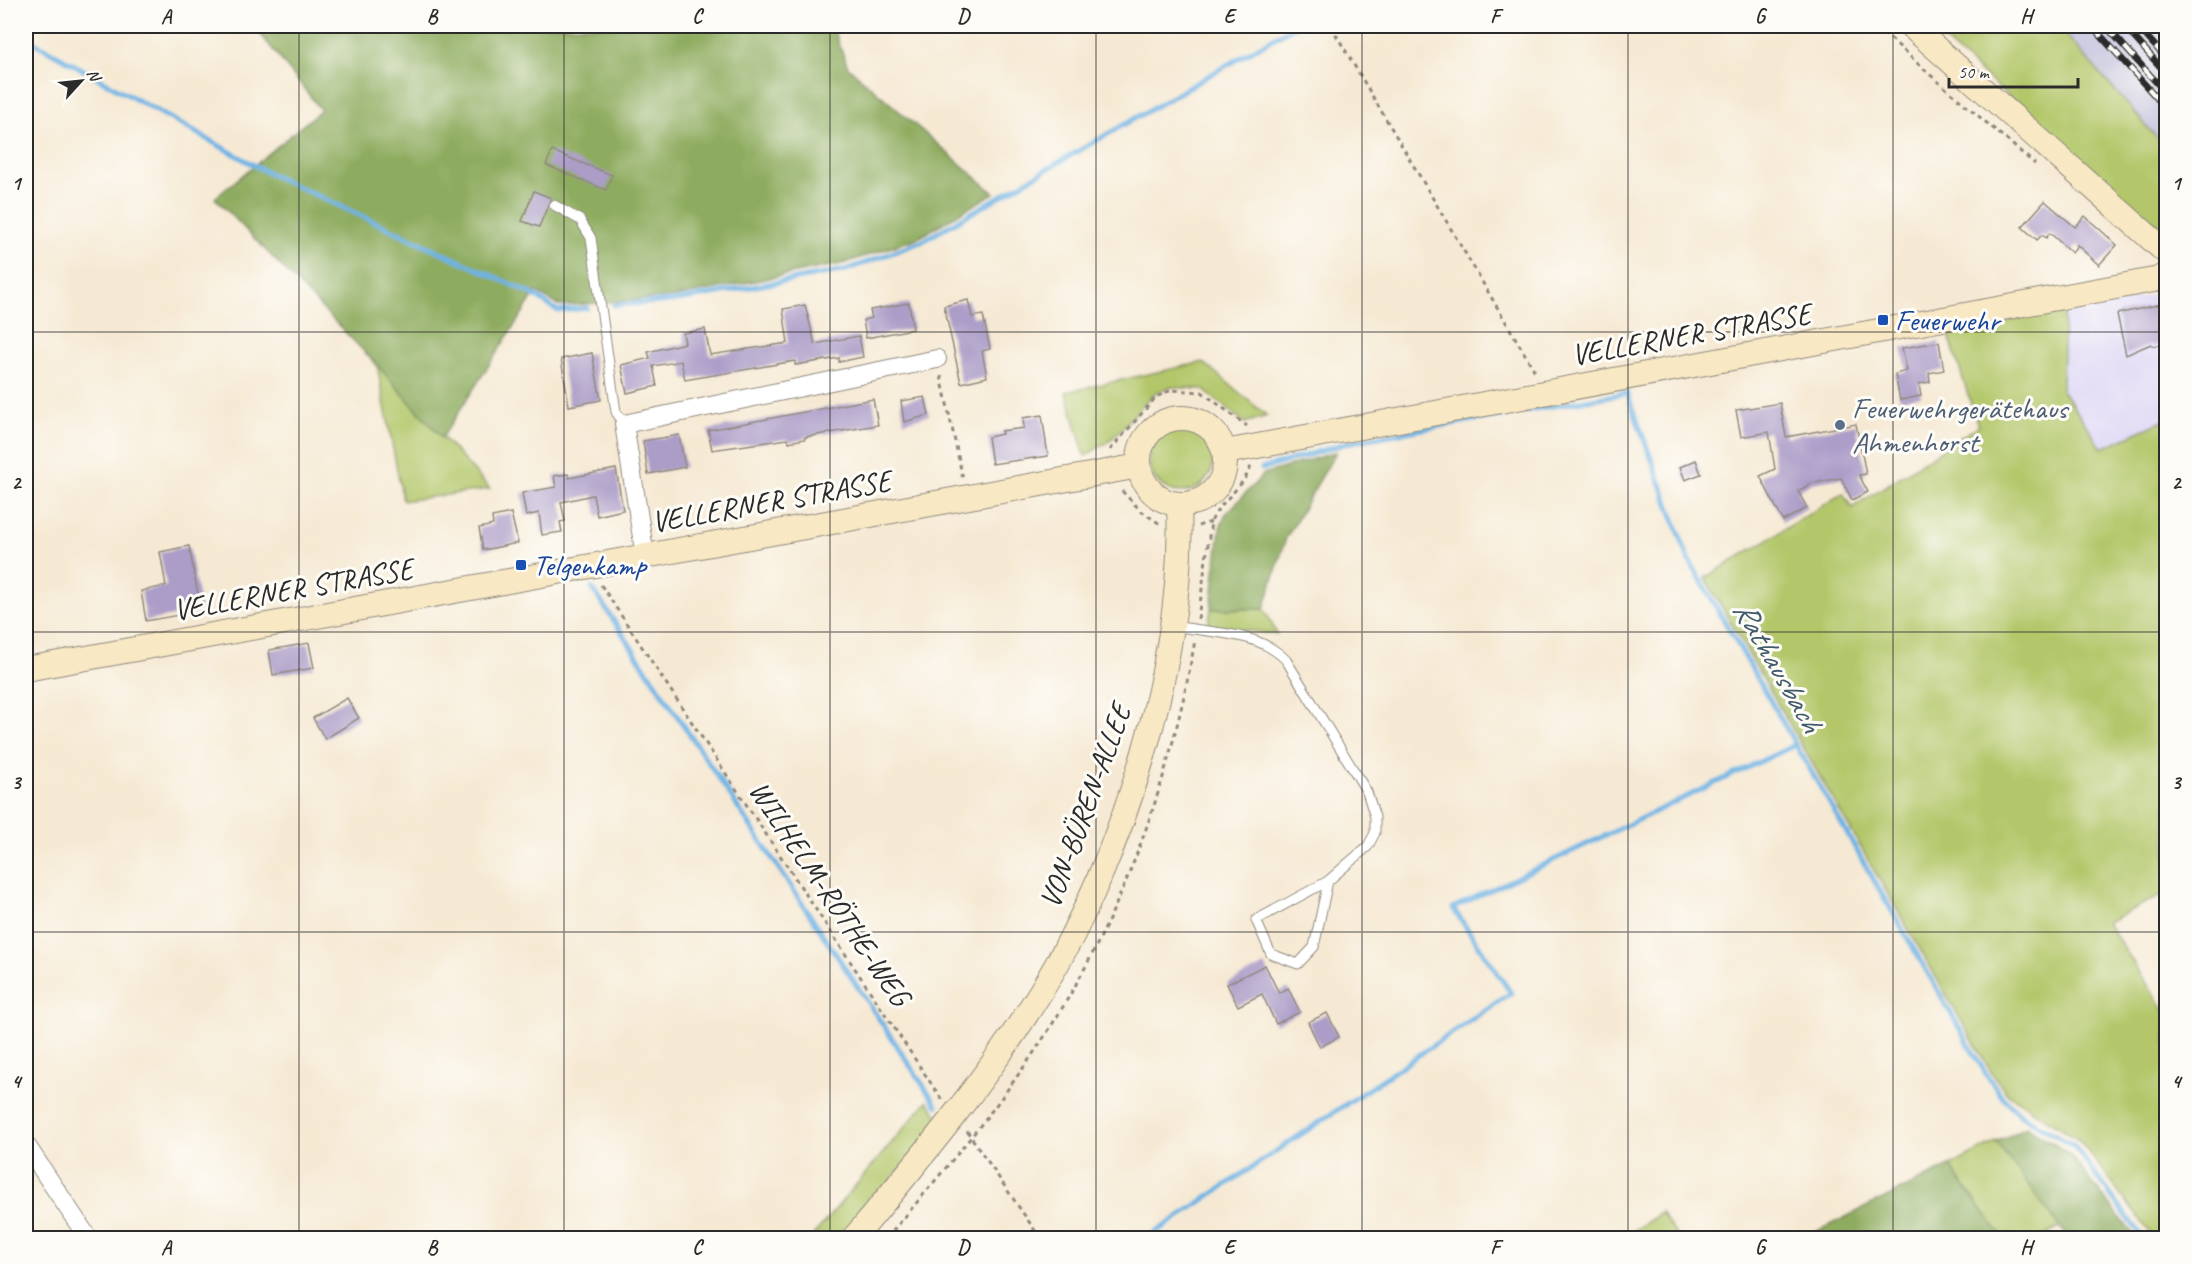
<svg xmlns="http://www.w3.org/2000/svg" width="2192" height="1264" font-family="Caveat,sans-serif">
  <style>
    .built { fill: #ddd5f6 }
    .industrial { fill: #c2c1dc }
    .green { fill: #b3c76b; stroke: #6f794b; stroke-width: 1.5 }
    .forest { fill: #8eac5f; stroke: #5c6c45; stroke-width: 1.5 }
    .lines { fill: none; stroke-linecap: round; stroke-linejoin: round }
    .stream { stroke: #6eb3e4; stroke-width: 5 }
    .building { fill: #ab9cc8 }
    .lane-casing { stroke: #908a7f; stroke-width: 11 }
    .street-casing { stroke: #908a7f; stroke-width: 20 }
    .secondary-casing { stroke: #908a7f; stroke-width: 26 }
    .path { stroke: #908a7f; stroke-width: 3; stroke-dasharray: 4.5 4.5; stroke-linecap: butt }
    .lane { stroke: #fff; stroke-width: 9 }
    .street { stroke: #fff; stroke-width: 18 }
    .secondary { stroke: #f8e8c3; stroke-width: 24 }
    .rail-casing { stroke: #2b2b2b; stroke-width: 7 }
    .rail { stroke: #fdfcf7; stroke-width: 4.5; stroke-dasharray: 14; stroke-linecap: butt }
    .grid { fill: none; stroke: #2b2b2b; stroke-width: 1.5; stroke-opacity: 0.55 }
    .transit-dot { fill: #1a4fb4; stroke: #fdfcf7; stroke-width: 2 }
    .service-dot { fill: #5c6f8a; stroke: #fdfcf7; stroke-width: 2 }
    .labels { text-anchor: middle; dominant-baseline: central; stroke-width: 6; stroke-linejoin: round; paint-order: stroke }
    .transit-label { font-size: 30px; fill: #164399; stroke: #fdfcf7; text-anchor: start }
    .street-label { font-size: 30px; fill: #2b2b2b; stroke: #fdfcf7 }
    .service-label { font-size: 30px; fill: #4e5e75; stroke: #fdfcf7; text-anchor: start }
    .water-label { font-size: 32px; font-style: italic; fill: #425b6c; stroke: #fdfcf7 }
    .neatline { fill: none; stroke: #2b2b2b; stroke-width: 2 }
    .grid-label { font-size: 20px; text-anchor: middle; font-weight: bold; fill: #2b2b2b }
  </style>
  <rect width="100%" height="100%" fill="#fdfcf7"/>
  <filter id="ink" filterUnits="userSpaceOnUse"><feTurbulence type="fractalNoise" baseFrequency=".0167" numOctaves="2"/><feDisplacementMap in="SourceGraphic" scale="12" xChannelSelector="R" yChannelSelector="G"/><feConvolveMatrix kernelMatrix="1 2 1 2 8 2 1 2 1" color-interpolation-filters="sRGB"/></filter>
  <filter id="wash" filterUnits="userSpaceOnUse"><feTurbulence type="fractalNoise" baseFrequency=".008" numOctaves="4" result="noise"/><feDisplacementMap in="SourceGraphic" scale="24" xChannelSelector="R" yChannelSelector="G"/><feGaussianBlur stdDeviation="1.35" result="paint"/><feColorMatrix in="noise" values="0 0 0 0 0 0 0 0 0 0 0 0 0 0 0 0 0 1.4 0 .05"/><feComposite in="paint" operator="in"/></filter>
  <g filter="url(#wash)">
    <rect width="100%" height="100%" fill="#f6e9d3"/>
    <!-- built -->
    <polygon class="built" points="2166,293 2166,419 2102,448 2062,390 2064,310"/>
    <!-- industrial -->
    <polygon class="industrial" points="2058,26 2158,26 2166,35 2166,148"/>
    <!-- green -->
    <g class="green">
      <polygon points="1927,26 2058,26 2166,148 2166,232"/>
      <polygon points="2064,310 2062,390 2102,448 2163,421 2166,427 2166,893 2107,922 2166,1013 2166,1238 2154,1238 2079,1140 2008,1094 1991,1072 1705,578 1843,493 1852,508 1978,426 1948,332"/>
      <polygon points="1203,362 1267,416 1245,423 1202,389 1169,387 1152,395 1111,440 1085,456 1066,392"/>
      <polygon points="377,365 490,489 403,501"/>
      <circle cx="1181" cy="460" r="32"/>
      <polygon points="1211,609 1264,609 1277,634 1208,626"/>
      <polygon points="927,1101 941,1120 843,1238 811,1238"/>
      <polygon points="1996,1142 2060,1227 2041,1238 2003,1238 1950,1166"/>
      <polygon points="1661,1212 1678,1238 1623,1238 1661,1213"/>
    </g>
    <!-- forest -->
    <g class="forest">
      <polygon points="254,26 832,26 848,67 994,193 918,238 845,263 674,297 560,306 536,292 442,438 377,365 215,198 321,110"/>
      <polygon points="1336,452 1286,538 1264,609 1211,609 1220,528 1225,515 1264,474"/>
      <polygon points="2027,1127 2069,1153 2136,1238 2068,1238 1996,1142"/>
      <polygon points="1950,1166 2003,1238 1803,1238"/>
    </g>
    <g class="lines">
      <!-- stream -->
      <g class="stream">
        <polyline points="26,38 270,174 532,294 558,311 587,308"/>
        <polyline points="614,305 673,301 846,270 921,242 1295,26"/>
        <polyline points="1262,469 1350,442 1627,393 1689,560 1986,1074 2003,1098 2021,1115 2074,1146 2143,1238"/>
        <polyline points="592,588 937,1106"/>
        <polyline points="1147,1238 1511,993 1453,908 1795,745"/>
      </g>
    </g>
    <g id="blocks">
      <!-- building -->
      <g class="building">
        <polygon points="552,151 612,175 606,190 546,165"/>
        <polygon points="534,191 551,198 539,227 522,221"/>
        <polygon points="2045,201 2075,227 2085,216 2117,245 2099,265 2077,245 2072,253 2050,233 2046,238 2042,235 2037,240 2022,227"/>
        <polygon points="968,300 972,317 983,315 990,349 982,351 987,377 961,383 944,306"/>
        <polygon points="909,303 913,329 866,338 863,320 872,318 870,310"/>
        <polygon points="2166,303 2166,344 2153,346 2151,344 2126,355 2117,314"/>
        <polygon points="805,305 815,344 859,336 863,357 839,362 839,358 795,365 795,361 685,380 681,361 653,366 657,386 627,393 621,365 650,358 648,352 685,343 683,333 705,329 710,355 788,343 783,309"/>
        <polygon points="1939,342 1944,370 1929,373 1930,382 1919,384 1921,396 1900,400 1895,374 1907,371 1902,348"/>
        <polygon points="592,353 601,400 569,406 561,359"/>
        <polygon points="925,397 929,415 904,422 901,401"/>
        <polygon points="873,399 878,425 805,437 805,439 789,442 788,439 712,450 708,430"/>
        <polygon points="1780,403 1786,437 1856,424 1866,474 1859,475 1868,492 1852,500 1841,478 1812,483 1798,491 1807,508 1783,521 1760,476 1775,469 1769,432 1741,437 1736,410"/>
        <polygon points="1042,415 1048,456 992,464 988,437 1002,434 1001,431 1024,428 1023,418"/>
        <polygon points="679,435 685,467 648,474 643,441"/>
        <polygon points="1696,460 1701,474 1685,480 1680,467"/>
        <polygon points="616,469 623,510 597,516 593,495 561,502 565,521 560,522 562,532 542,535 539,513 526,516 522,493 556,487 554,476 568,474 569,478"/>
        <polygon points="511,513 518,543 483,550 479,528 493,525 492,517"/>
        <polygon points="189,546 201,611 146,621 141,591 166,586 160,552"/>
        <polygon points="309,643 314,668 273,675 269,650"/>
        <polygon points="347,698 359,718 325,739 313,718"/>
        <polygon points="1265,965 1279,993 1288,988 1300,1012 1276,1024 1262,994 1238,1006 1227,984"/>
        <polygon points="1327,1013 1339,1037 1320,1047 1308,1022"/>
      </g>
    </g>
  </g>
  <g filter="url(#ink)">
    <use href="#blocks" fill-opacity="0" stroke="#908a7f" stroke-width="1.5"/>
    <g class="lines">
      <!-- lane casing -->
      <g class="lane-casing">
        <g id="lane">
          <polyline points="554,205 580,220 591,238 616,412 624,424"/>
          <path d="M1173 626C1211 633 1258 631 1286 660L1367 792 1375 817V833L1368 846 1328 881 1314 947 1298 964 1271 954 1256 920 1328 881"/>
        </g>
      </g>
      <!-- street casing -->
      <g class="street-casing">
        <g id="street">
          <polyline points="645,556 624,424 937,359"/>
          <polyline points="26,1145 88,1238"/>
        </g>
      </g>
      <!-- secondary casing -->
      <g class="secondary-casing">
        <g id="secondary">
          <polyline points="1911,26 2166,252"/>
          <circle cx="1182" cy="461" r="43"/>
          <polyline points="1225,452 2159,279 2166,274"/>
          <polyline points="26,669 1139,466"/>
          <path d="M854 1238C921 1158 988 1078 1043 988 1122 859 1186 657 1179 504"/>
        </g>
      </g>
      <!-- path -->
      <g class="path">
        <polyline points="1331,26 1536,373"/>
        <polyline points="1877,26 1928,73 2035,164"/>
        <polyline points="941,376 963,479"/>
        <polyline points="1110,450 1156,397 1171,390 1202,392 1247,426"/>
        <polyline points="1122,491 1141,511 1160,524"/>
        <polyline points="1198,526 1211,522"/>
        <polyline points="601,585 942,1100"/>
        <path d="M1198 619 1211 522C1220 500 1244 488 1251 466"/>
        <polyline points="967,1131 1040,1238"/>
        <path d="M887 1238C931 1185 978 1132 1018 1075 1111 947 1168 796 1195 640"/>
      </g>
      <!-- lane -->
      <use href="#lane" class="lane"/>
      <!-- street -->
      <use href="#street" class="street"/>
      <!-- secondary -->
      <use href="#secondary" class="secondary"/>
      <!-- rail casing -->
      <g class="rail-casing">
        <g id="rail">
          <polyline points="2092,26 2166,108"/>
          <polyline points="2106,26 2166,93"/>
          <polyline points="2124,26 2166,73"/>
          <polyline points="2137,26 2166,58"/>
        </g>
      </g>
      <!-- rail -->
      <use href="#rail" class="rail"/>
    </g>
  </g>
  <!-- grid -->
  <path class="grid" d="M299 26V1238M564 26V1238M830 26V1238M1096 26V1238M1362 26V1238M1628 26V1238M1893 26V1238M26 332H2166M26 632H2166M26 932H2166"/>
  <!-- markers -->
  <g class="transit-dot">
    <rect x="1877" y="314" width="12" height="12" rx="3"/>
    <rect x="515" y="559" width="12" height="12" rx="3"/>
  </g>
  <circle class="service-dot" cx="1840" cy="425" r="6"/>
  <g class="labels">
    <!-- transit labels -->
    <g class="transit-label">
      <text x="1895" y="320">Feuerwehr</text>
      <text x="533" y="565">Telgenkamp</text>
    </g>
    <!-- street labels -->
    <g class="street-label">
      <text transform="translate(1691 334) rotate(-10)">VELLERNER STRASSE</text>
      <text transform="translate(771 501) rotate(-10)">VELLERNER STRASSE</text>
      <text transform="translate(293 589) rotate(-10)">VELLERNER STRASSE</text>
      <text transform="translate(1085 806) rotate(-70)">VON-BÜREN-ALLEE</text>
      <text transform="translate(830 893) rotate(56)">WILHELM-RÖTHE-WEG</text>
    </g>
    <!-- service labels -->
    <g class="service-label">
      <text x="1852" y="408">Feuerwehrgerätehaus<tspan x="1852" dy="34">Ahmenhorst</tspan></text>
    </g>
    <!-- water labels -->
    <g class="water-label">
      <text transform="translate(1778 666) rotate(60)">Rathausbach</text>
    </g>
  </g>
  <!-- margin -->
  <rect width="2192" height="1264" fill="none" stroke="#fdfcf7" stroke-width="66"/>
  <!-- north arrow -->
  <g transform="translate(81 81) rotate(63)" stroke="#fdfcf7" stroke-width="4.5" paint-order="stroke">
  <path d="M0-4.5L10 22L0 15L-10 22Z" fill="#2b2b2b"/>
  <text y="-9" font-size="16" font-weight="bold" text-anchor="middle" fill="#2b2b2b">N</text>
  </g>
  <!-- scale -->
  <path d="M1949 78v9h129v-9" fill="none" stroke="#2b2b2b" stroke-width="3"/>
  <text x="1958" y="78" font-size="18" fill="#2b2b2b" stroke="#fdfcf7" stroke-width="4.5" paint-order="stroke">50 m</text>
  <rect x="33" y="33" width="2126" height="1198" class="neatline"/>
  <g class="grid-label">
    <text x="166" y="23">A</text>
    <text x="432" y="23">B</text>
    <text x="697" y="23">C</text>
    <text x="963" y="23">D</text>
    <text x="1229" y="23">E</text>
    <text x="1495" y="23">F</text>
    <text x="1760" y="23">G</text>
    <text x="2026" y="23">H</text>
    <text x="16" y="190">1</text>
    <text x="2176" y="190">1</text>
    <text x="16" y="489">2</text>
    <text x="2176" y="489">2</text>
    <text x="16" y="789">3</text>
    <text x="2176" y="789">3</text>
    <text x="16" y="1088">4</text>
    <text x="2176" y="1088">4</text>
    <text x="166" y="1254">A</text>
    <text x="432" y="1254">B</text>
    <text x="697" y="1254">C</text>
    <text x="963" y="1254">D</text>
    <text x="1229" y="1254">E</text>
    <text x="1495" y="1254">F</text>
    <text x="1760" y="1254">G</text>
    <text x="2026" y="1254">H</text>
  </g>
</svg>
